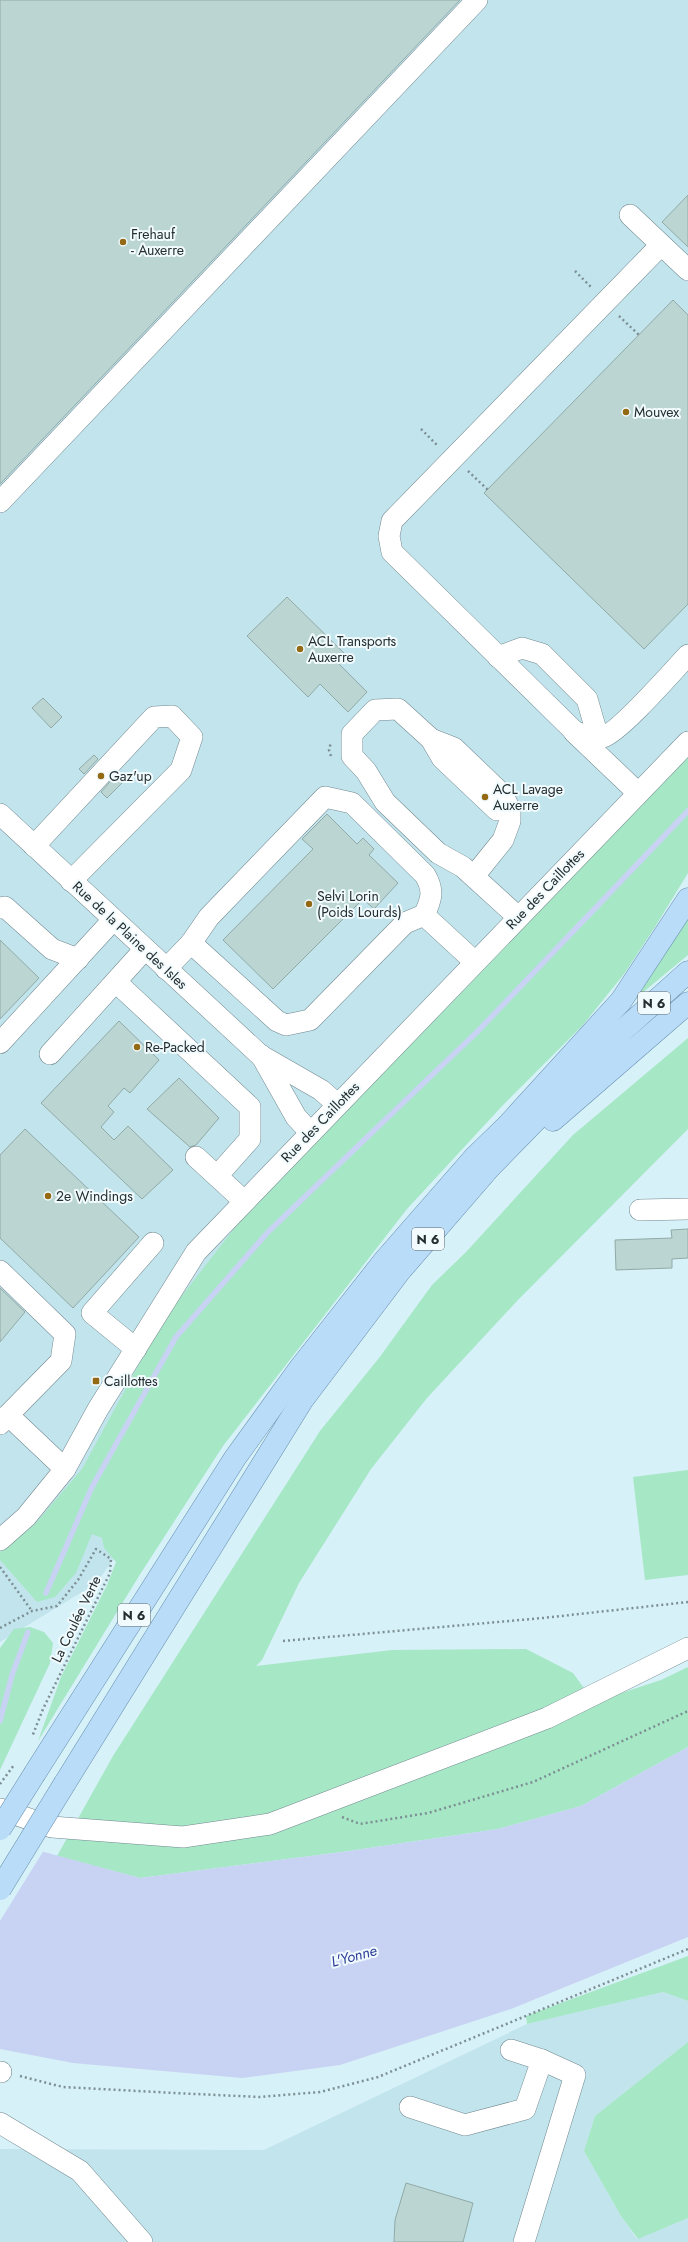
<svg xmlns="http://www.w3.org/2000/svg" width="688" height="2242" font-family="Jost,sans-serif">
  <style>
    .built { fill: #c2e4ed }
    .green { fill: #a6e7c5 }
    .water { fill: #c8d3f3 }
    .pier { fill: #d7f1f8 }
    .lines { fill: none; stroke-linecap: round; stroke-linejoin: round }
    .stream { stroke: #c8d3f3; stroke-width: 5.5 }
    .building { fill: #bbd5d2; stroke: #91aaa7 }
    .minor-casing { stroke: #728990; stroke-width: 22 }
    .major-casing { stroke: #678faf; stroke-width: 23 }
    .path { stroke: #7d8f94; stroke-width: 2.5; stroke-dasharray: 2 3; stroke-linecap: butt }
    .minor { stroke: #fff; stroke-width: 21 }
    .major { stroke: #b9dcf8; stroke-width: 22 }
    .major-bridge-casing { stroke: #678faf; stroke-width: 23; stroke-linecap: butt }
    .major-bridge { stroke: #b9dcf8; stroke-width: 22 }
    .poi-dot { fill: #936913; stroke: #f1fbfe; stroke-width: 1.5 }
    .labels { text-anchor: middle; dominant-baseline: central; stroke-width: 4; stroke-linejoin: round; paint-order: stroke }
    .shield { fill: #f1fbfe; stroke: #616b6e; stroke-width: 1 }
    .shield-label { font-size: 13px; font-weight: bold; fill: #232d30 }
    .poi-label { font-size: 14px; fill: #232d30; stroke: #f1fbfe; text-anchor: start }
    .street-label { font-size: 14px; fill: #232d30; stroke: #f1fbfe }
    .water-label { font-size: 15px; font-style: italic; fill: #304099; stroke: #f1fbfe }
  </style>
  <rect width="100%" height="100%" fill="#d7f1f8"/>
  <!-- built -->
  <g class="built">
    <polygon points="0,0 688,0 688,831 233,1383 97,1583 0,1642"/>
    <polygon points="663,1992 688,2001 688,2042 595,2116 584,2151 621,2216 637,2239 688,2218 688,2242 0,2242 0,2149 264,2150 527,2024"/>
  </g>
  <!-- green -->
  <g class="green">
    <polygon points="688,751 688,873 655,927 624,974 583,1025 503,1105 407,1209 223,1446 139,1576 38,1741 61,1677 107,1585 116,1562 104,1548 102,1538 92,1534 76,1573 55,1597 37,1602 0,1560 0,1552 34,1525 82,1469 163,1320 240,1221 464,990"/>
    <polygon points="688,912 688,955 630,1003"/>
    <polygon points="688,1038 688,1129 517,1301 427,1398 371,1469 299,1583 262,1660 256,1666 392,1650 526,1649 573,1673 594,1702 661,1680 688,1667 688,1747 581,1806 498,1829 342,1852 140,1878 57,1856 113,1756 320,1431 379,1358 432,1285 466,1252 573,1135"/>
    <polygon points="688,1470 688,1575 645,1580 633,1477"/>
    <polygon points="30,1627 44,1632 53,1643 50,1663 0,1770 0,1648 14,1629"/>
    <polygon points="688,1956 688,2001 663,1992 527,2024 526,2016"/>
    <polygon points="688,2042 688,2218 638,2239 621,2216 584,2151 595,2116"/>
  </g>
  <!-- water -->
  <polygon class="water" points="688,1747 688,1937 511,2009 340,2065 242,2078 73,2063 0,2049 0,1840 140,1878 342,1852 498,1829 581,1806"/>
  <!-- pier -->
  <polygon class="pier" points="0,1838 44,1850 0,1921"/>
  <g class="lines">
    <!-- stream -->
    <g class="stream">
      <polyline points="46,1593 92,1487 176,1337 268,1232 477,1032 688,811"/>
      <polyline points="0,1721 12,1675 28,1632"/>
    </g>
  </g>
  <!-- building -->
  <g class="building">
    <polygon points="0,0 460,0 0,484"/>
    <polygon points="688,195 688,247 662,222"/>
    <polygon points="673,300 688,315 688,604 644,649 484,493"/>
    <polygon points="287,597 347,656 339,664 367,692 348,712 320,684 308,697 247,636"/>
    <polygon points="43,698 62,717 51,728 32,708"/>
    <polygon points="94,755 98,759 84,774 79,769"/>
    <polygon points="115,776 122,783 107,798 101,792"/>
    <polygon points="327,814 357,844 363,838 374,849 369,855 398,883 374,909 363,899 273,989 223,940 313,849 302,839"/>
    <polygon points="0,940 39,978 0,1019"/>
    <polygon points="119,1021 159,1060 130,1093 124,1088 108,1106 114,1112 101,1127 114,1140 128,1126 173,1170 142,1199 41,1103"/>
    <polygon points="179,1078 219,1118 196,1145 190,1147 147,1109"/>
    <polygon points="25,1129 139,1237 73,1308 0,1238 0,1155"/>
    <polygon points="688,1229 688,1258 672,1259 672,1268 616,1270 615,1240 672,1238 671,1230"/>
    <polygon points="0,1288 25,1312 0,1342"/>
    <polygon points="406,2183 473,2203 463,2242 394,2242 395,2220"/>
  </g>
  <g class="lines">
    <!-- minor casing -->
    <g class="minor-casing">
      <g id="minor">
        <polyline points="630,215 688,270"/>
        <path d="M661 245 392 521 389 536 392 552 574 731C583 735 593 740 603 737 620 732 673 671 688 655"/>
        <polyline points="0,502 477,0"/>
        <polyline points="498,657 522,648 542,654 587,699 598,737"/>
        <polyline points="574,732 638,793"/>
        <polyline points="431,739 442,758 497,810"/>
        <polyline points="0,814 260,1055 321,1090 337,1104"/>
        <polyline points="34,846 154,717 172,716 192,737 181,770 71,881"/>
        <polyline points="474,876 503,840 510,821 510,810 503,795 454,748 431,739 398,709 375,710 352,734 352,756 366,771 385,802 438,853 463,867 518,917"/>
        <polyline points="0,908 5,907 52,949 78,959"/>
        <path d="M424 915C432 899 434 890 425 875L352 803 325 797 209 917 191 943 277 1021 286 1025 310 1020 405 923 424 915 475 962"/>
        <polyline points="166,969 191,943"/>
        <polyline points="116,982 250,1107 250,1139 217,1176"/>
        <polyline points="0,1043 113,920"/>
        <polyline points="50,1054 145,949"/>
        <polyline points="261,1055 296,1117 310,1132"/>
        <polyline points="196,1157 244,1201"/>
        <polyline points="640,1210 688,1209"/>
        <polyline points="0,1271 65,1334 61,1361 8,1415"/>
        <polyline points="136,1349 92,1313 153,1243"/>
        <polyline points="0,1424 8,1415 65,1469"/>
        <polyline points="0,1540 26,1517 65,1469 98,1409 196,1252 688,742"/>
        <polyline points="0,1809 52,1827 183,1837 270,1824 547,1718 688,1648"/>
        <polyline points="511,2050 542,2060"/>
        <polyline points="0,2072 1,2072"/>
        <polyline points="410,2107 465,2125 525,2109 542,2060 575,2075 524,2242"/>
        <polyline points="0,2123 80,2171 142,2242"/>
      </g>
    </g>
    <!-- major casing -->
    <g class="major-casing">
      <g id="major">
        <polyline points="610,1042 688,972"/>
        <polyline points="553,1120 688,1003"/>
        <polyline points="35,1773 235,1458 300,1368 384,1261 474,1158 507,1126 621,1001 688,899"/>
        <polyline points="65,1783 303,1399 399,1272 489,1168 621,1033"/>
      </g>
    </g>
    <!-- path -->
    <g class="path">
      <polyline points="575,271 592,288"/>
      <polyline points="619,316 639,335"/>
      <polyline points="421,429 438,446"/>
      <polyline points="468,471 488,490"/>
      <polyline points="331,756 329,750 331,742"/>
      <polyline points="0,1567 32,1611"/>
      <polyline points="0,1628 32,1611 57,1606 78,1580 96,1549 111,1559 110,1573 43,1709 32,1737"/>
      <polyline points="283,1641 543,1618 688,1602"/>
      <polyline points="0,1784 14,1765"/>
      <polyline points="342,1817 360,1824 428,1813 533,1782 688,1711"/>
      <polyline points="20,2076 63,2087 175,2093 259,2097 320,2092 378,2077 688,1949"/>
    </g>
    <!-- minor -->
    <use href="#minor" class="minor"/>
    <!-- major -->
    <use href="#major" class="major"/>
    <!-- major-bridge casing -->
    <g class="major-bridge-casing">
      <g id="major-bridge">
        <polyline points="0,1829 35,1773"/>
        <polyline points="0,1889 65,1783"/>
      </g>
    </g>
    <!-- major-bridge -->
    <use href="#major-bridge" class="major-bridge"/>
  </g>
  <!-- markers -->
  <g class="poi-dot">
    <circle cx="123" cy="242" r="4"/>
    <circle cx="626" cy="412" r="4"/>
    <circle cx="300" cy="649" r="4"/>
    <circle cx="101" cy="776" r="4"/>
    <circle cx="485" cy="797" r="4"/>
    <circle cx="309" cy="904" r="4"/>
    <circle cx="137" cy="1047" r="4"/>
    <circle cx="48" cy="1196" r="4"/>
    <rect x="92" y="1377" width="8" height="8" rx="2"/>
  </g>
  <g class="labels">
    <!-- shield labels -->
    <g class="shield">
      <rect x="638" y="992" width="32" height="22" rx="3"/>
      <rect x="412" y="1228" width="32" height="22" rx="3"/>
      <rect x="118" y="1604" width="32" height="22" rx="3"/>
    </g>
    <g class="shield-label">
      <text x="654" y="1003">N 6</text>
      <text x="428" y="1239">N 6</text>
      <text x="134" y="1615">N 6</text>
    </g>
    <!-- poi labels -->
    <g class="poi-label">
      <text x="131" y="234">Frehauf<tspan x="131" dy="16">- Auxerre</tspan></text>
      <text x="634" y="412">Mouvex</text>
      <text x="308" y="641">ACL Transports<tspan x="308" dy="16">Auxerre</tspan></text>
      <text x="109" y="776">Gaz'up</text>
      <text x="493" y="789">ACL Lavage<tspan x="493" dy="16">Auxerre</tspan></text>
      <text x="317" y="896">Selvi Lorin<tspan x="317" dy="16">(Poids Lourds)</tspan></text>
      <text x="145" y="1047">Re-Packed</text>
      <text x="56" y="1196">2e Windings</text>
      <text x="104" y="1381">Caillottes</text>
    </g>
    <!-- street labels -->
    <g class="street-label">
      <text transform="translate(545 889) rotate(-46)">Rue des Caillottes</text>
      <text transform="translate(130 935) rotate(43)">Rue de la Plaine des Isles</text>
      <text transform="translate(320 1122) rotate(-46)">Rue des Caillottes</text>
      <text transform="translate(76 1619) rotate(-64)">La Coulée Verte</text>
    </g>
    <!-- water labels -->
    <g class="water-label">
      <text transform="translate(354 1956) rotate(-15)">L'Yonne</text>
    </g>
  </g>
</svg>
